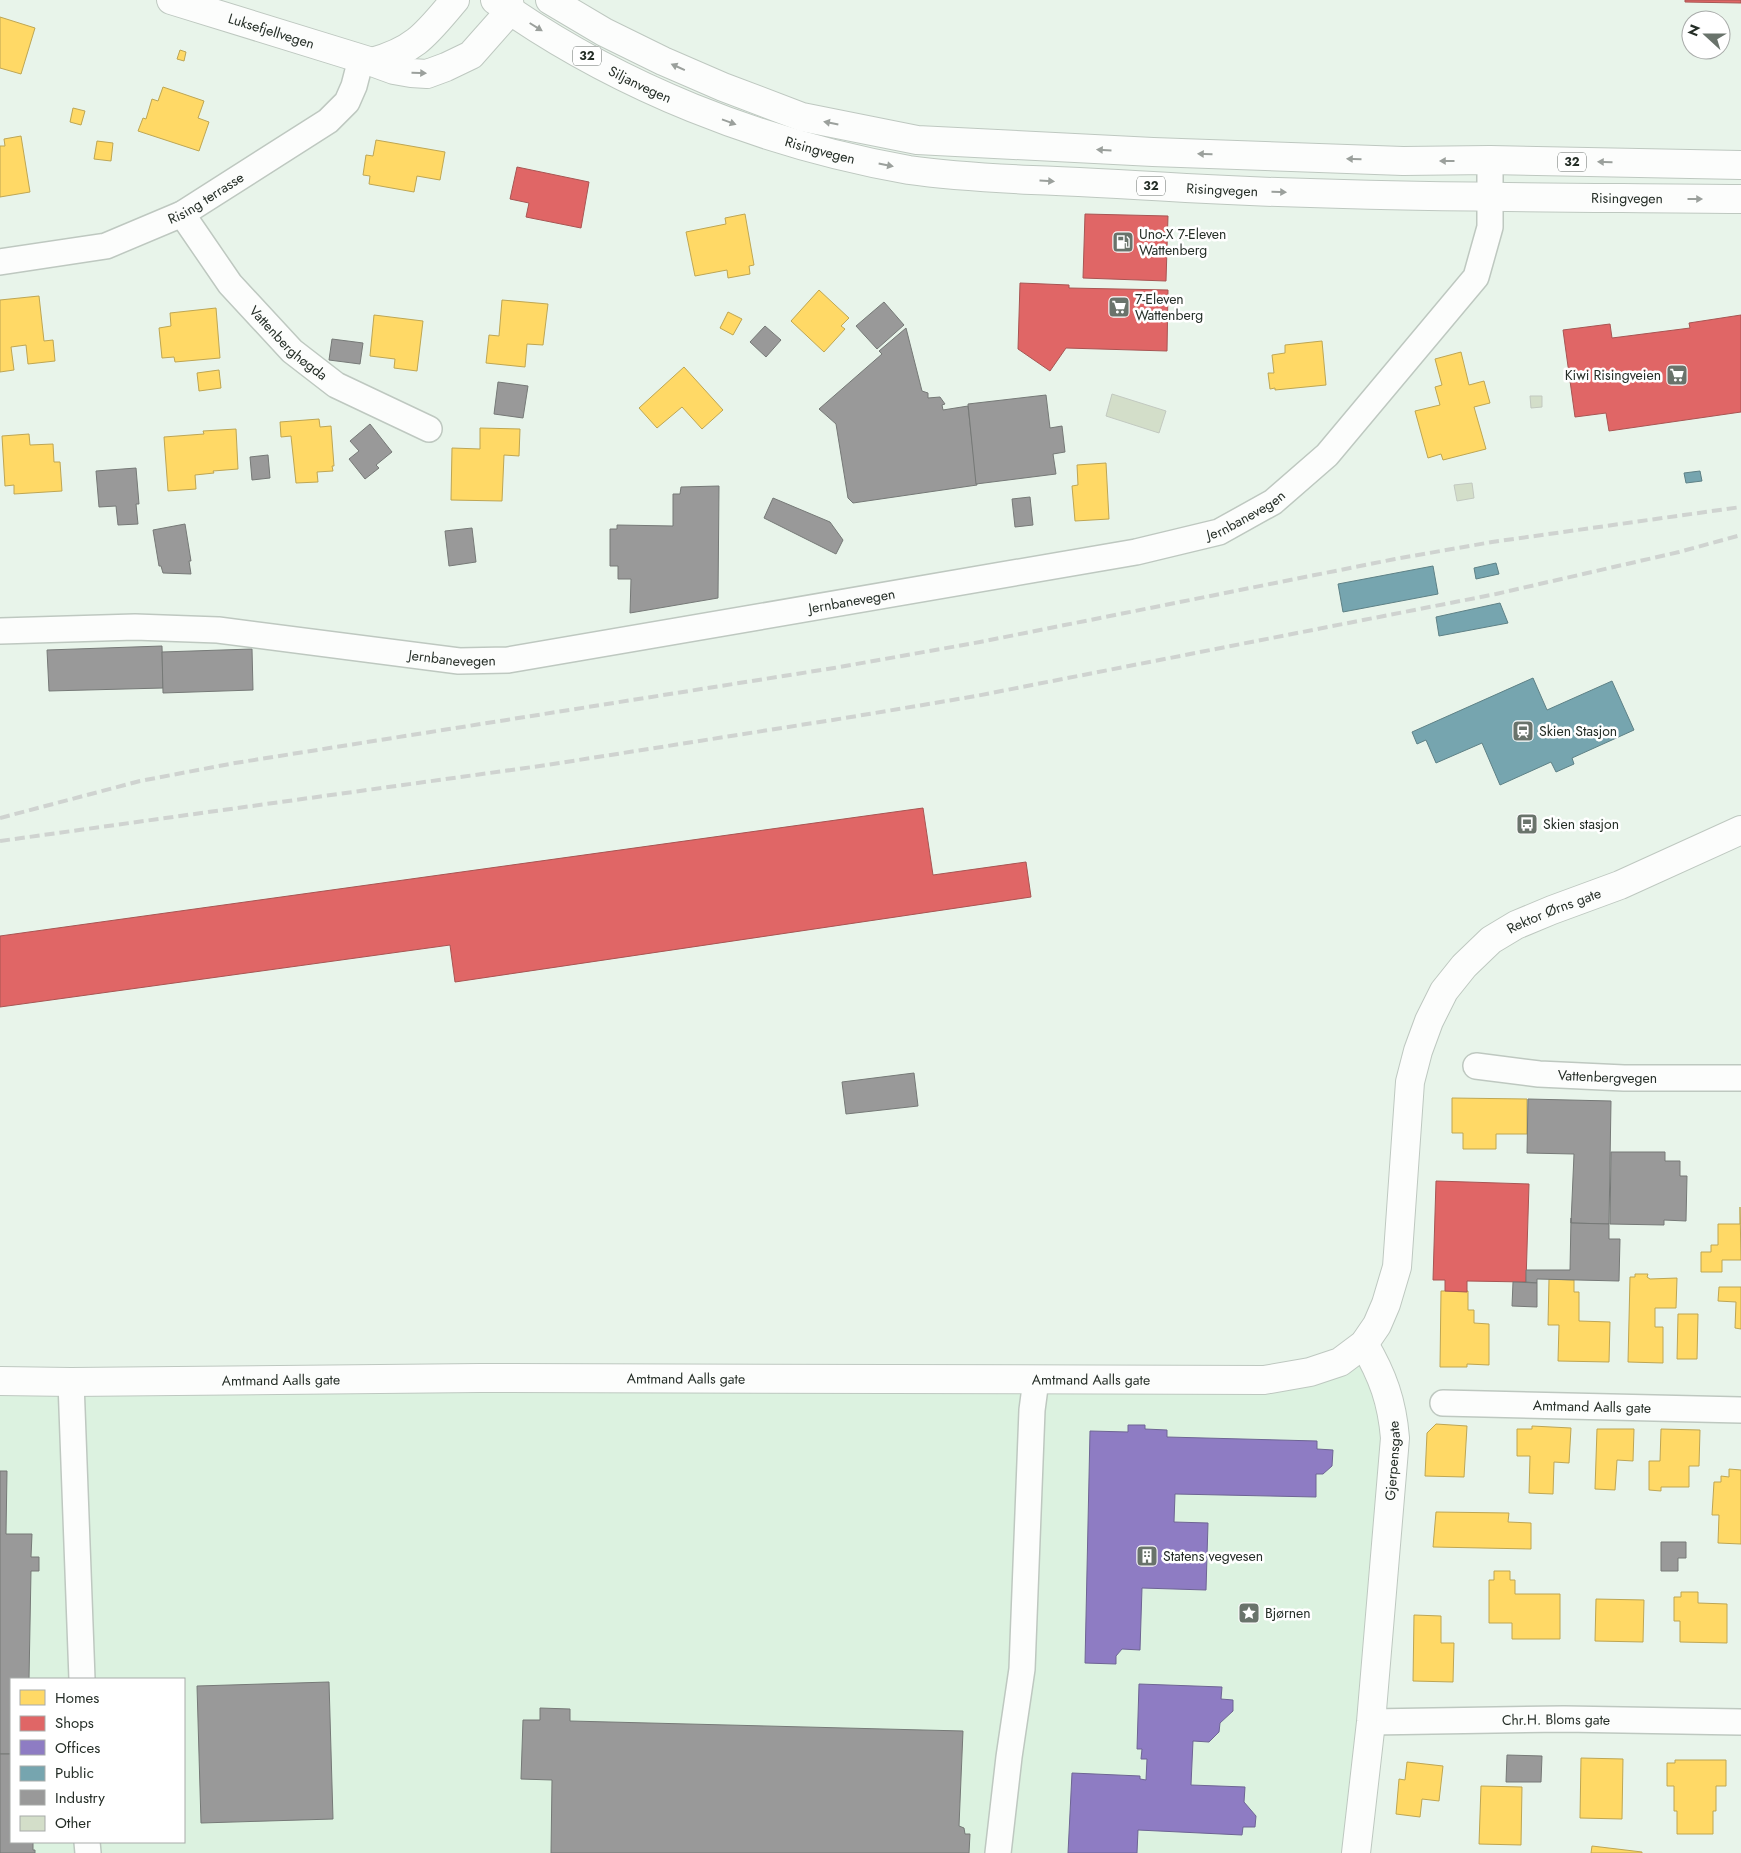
<svg xmlns="http://www.w3.org/2000/svg" width="1741" height="1853" font-family="Jost,sans-serif">
  <style>
    .built { fill: #dcf2e0; fill-rule: evenodd }
    .homes { fill: #ffd966; stroke: #bea653 }
    .shops { fill: #e06666; stroke: #a85553 }
    .offices { fill: #8e7cc3; stroke: #6e6594 }
    .public { fill: #76a5af; stroke: #5e8186 }
    .industry { fill: #999; stroke: #767977 }
    .building { fill: #d3dec9; stroke: #c2c9c0 }
    .lines { fill: none; stroke-linecap: round; stroke-linejoin: round }
    .minor-casing { stroke: #bec8c0; stroke-width: 28 }
    .tertiary-casing { stroke: #bec8c0; stroke-width: 30 }
    .secondary-casing { stroke: #bec8c0; stroke-width: 30 }
    .primary-casing { stroke: #bec8c0; stroke-width: 30 }
    .minor { stroke: #fcfdfc; stroke-width: 25 }
    .tertiary { stroke: #fcfdfc; stroke-width: 28 }
    .secondary { stroke: #fcfdfc; stroke-width: 28 }
    .primary { stroke: #fcfdfc; stroke-width: 28 }
    .rail { stroke: #cfd3d0; stroke-width: 4; stroke-dasharray: 10 5; stroke-linecap: butt }
    .oneway { fill: #9ba09c }
    .labels { text-anchor: middle; dominant-baseline: central; stroke-width: 5; stroke-linejoin: round; paint-order: stroke }
    .shield { fill: #fff; stroke: #666d68; stroke-width: 1 }
    .shield-label { font-size: 12px; font-weight: bold; fill: #252e27 }
    .street-label { font-size: 14px; fill: #252e27; stroke: #fff }
    .poi-label { font-size: 14px; fill: #252e27; stroke: #fff; text-anchor: start }
  </style>
  <rect width="100%" height="100%" fill="#e8f4ea"/>
  <!-- built -->
  <path class="built" d="M1364 1344 1388 1393 1356 1853H0V1381L1264 1380ZM11 1679H184V1842H11Z"/>
  <!-- homes -->
  <g class="homes">
    <polygon points="0,17 35,28 21,74 0,68"/>
    <polygon points="180,50 186,52 184,61 177,59"/>
    <polygon points="163,87 204,101 198,118 209,122 199,151 138,131 143,118 146,119 152,99 158,101"/>
    <polygon points="73,108 85,111 81,125 70,122"/>
    <polygon points="21,136 30,192 0,197 0,146 5,146 4,139"/>
    <polygon points="376,140 445,152 440,180 417,176 414,192 369,184 370,176 363,175 366,155 373,156"/>
    <polygon points="97,141 113,143 111,161 94,159"/>
    <polygon points="745,214 754,265 749,266 750,274 728,278 727,270 695,276 686,232 726,224 725,218"/>
    <polygon points="819,290 849,318 841,326 845,329 824,352 791,321"/>
    <polygon points="39,296 44,341 53,340 55,361 28,364 26,345 11,347 14,370 0,372 0,300"/>
    <polygon points="502,300 548,304 543,345 527,344 525,367 486,363 489,335 499,336"/>
    <polygon points="216,308 220,358 175,362 174,357 162,358 159,328 171,326 170,313"/>
    <polygon points="728,312 742,319 733,335 720,328"/>
    <polygon points="374,315 423,321 417,371 394,368 395,359 370,356"/>
    <polygon points="1322,341 1326,385 1275,390 1275,388 1270,389 1268,373 1274,373 1272,355 1285,353 1285,345"/>
    <polygon points="1461,352 1469,385 1484,381 1490,403 1474,407 1486,449 1443,460 1441,454 1428,458 1415,411 1440,405 1435,387 1442,385 1435,359"/>
    <polygon points="684,367 723,410 702,429 682,407 657,428 639,408"/>
    <polygon points="219,370 221,388 199,391 197,373"/>
    <polygon points="319,419 320,427 331,426 334,466 332,466 333,471 317,472 318,482 296,483 291,436 281,437 280,422"/>
    <polygon points="480,428 520,429 519,456 504,455 502,501 451,500 452,448 480,449"/>
    <polygon points="236,429 238,469 213,471 214,473 195,475 196,489 168,491 164,437 204,434 203,431"/>
    <polygon points="29,434 30,445 53,444 54,462 60,462 62,491 14,494 14,485 5,486 2,436"/>
    <polygon points="1106,463 1109,519 1075,521 1072,486 1078,485 1077,465"/>
    <polygon points="1452,1098 1527,1099 1527,1134 1496,1134 1496,1149 1463,1149 1463,1133 1452,1133"/>
    <polygon points="1740,1207 1741,1260 1722,1260 1722,1272 1701,1272 1701,1252 1711,1252 1711,1245 1718,1245 1718,1224 1740,1224"/>
    <polygon points="1635,1274 1648,1274 1647,1277 1650,1279 1677,1278 1676,1308 1655,1308 1655,1327 1663,1327 1663,1363 1628,1362 1630,1277 1635,1277"/>
    <polygon points="1549,1279 1574,1280 1574,1292 1579,1292 1579,1321 1610,1322 1609,1362 1558,1361 1559,1325 1548,1325"/>
    <polygon points="1719,1287 1741,1287 1741,1329 1735,1328 1736,1302 1718,1301"/>
    <polygon points="1441,1291 1468,1291 1468,1310 1474,1310 1474,1323 1489,1324 1489,1365 1467,1364 1467,1367 1440,1367"/>
    <polygon points="1678,1314 1698,1314 1697,1359 1677,1359"/>
    <polygon points="1436,1424 1467,1426 1464,1477 1425,1476 1427,1433"/>
    <polygon points="1532,1426 1571,1428 1569,1463 1554,1462 1553,1494 1529,1493 1530,1456 1517,1456 1517,1429 1532,1429"/>
    <polygon points="1597,1429 1634,1429 1633,1461 1617,1460 1615,1490 1595,1489"/>
    <polygon points="1661,1429 1700,1430 1699,1466 1689,1466 1689,1487 1661,1487 1661,1491 1649,1490 1649,1461 1660,1461"/>
    <polygon points="1729,1469 1741,1470 1741,1544 1718,1543 1719,1515 1712,1515 1714,1482 1721,1482 1721,1476 1729,1477"/>
    <polygon points="1436,1512 1509,1513 1508,1522 1531,1523 1531,1549 1433,1547"/>
    <polygon points="1494,1571 1510,1571 1510,1580 1515,1580 1515,1594 1560,1594 1560,1639 1512,1639 1512,1623 1489,1623 1489,1580 1494,1580"/>
    <polygon points="1681,1592 1698,1592 1698,1603 1727,1604 1727,1643 1680,1642 1680,1621 1674,1621 1674,1597 1681,1597"/>
    <polygon points="1596,1599 1644,1600 1643,1642 1595,1641"/>
    <polygon points="1414,1615 1441,1616 1441,1643 1454,1643 1453,1682 1413,1681"/>
    <polygon points="1581,1758 1623,1759 1622,1819 1580,1818"/>
    <polygon points="1675,1760 1726,1760 1726,1786 1716,1786 1716,1811 1713,1811 1713,1834 1677,1834 1677,1811 1674,1811 1674,1786 1667,1786 1667,1763 1675,1763"/>
    <polygon points="1407,1762 1443,1766 1439,1801 1422,1799 1420,1817 1396,1814 1399,1779 1405,1780"/>
    <polygon points="1481,1786 1522,1787 1521,1845 1479,1844"/>
    <polygon points="1592,1846 1642,1852 1642,1853 1591,1853"/>
  </g>
  <!-- shops -->
  <g class="shops">
    <polygon points="1685,0 1741,0 1741,3 1685,2"/>
    <polygon points="517,167 589,182 581,228 526,217 529,203 510,199"/>
    <polygon points="1085,214 1168,216 1166,281 1083,278"/>
    <polygon points="1020,283 1069,285 1069,288 1168,290 1167,351 1066,348 1050,371 1018,349"/>
    <polygon points="1741,315 1741,412 1609,431 1606,413 1575,417 1563,330 1610,324 1612,338 1690,328 1689,323"/>
    <polygon points="923,808 933,875 1026,862 1031,897 455,982 450,945 0,1007 0,936"/>
    <polygon points="1436,1181 1529,1184 1526,1282 1467,1281 1467,1292 1445,1291 1445,1280 1433,1280"/>
  </g>
  <!-- offices -->
  <g class="offices">
    <polygon points="1128,1425 1145,1425 1145,1429 1167,1430 1167,1437 1317,1441 1317,1449 1333,1450 1332,1466 1323,1474 1316,1474 1316,1497 1175,1494 1174,1522 1208,1523 1206,1590 1142,1588 1140,1650 1122,1649 1116,1656 1116,1664 1085,1663 1090,1431 1128,1432"/>
    <polygon points="1139,1684 1222,1687 1221,1699 1233,1700 1233,1711 1220,1723 1219,1732 1209,1742 1193,1741 1191,1785 1245,1787 1244,1802 1256,1816 1255,1827 1243,1827 1242,1835 1138,1830 1137,1853 1068,1853 1072,1773 1140,1776 1140,1779 1146,1780 1147,1759 1141,1759 1142,1749 1137,1749"/>
  </g>
  <!-- public -->
  <g class="public">
    <polygon points="1700,471 1702,481 1686,483 1684,473"/>
    <polygon points="1496,563 1499,574 1476,579 1474,568"/>
    <polygon points="1433,566 1438,594 1343,612 1338,584"/>
    <polygon points="1500,603 1508,623 1439,636 1436,617"/>
    <polygon points="1533,678 1547,710 1612,681 1634,730 1572,758 1574,764 1556,772 1551,762 1500,785 1482,743 1436,763 1426,740 1417,744 1412,732"/>
  </g>
  <!-- industry -->
  <g class="industry">
    <polygon points="884,302 904,325 877,349 856,326"/>
    <polygon points="765,326 781,340 766,357 750,342"/>
    <polygon points="906,328 922,391 928,393 928,398 940,397 945,404 942,405 943,410 968,406 977,485 853,503 848,498 836,424 819,409 882,354 879,351"/>
    <polygon points="332,339 363,343 360,364 329,360"/>
    <polygon points="498,382 528,386 523,418 494,414"/>
    <polygon points="1046,395 1050,428 1062,426 1065,452 1053,454 1056,474 976,484 968,404"/>
    <polygon points="370,424 392,452 376,465 379,468 365,479 349,459 359,451 350,441"/>
    <polygon points="268,455 270,478 252,480 250,457"/>
    <polygon points="136,468 139,504 136,504 138,524 118,525 116,506 99,507 96,471"/>
    <polygon points="719,486 718,598 630,613 631,579 618,579 618,566 610,566 610,529 617,529 617,525 673,526 673,494 680,494 681,487"/>
    <polygon points="1030,497 1033,525 1015,527 1012,499"/>
    <polygon points="773,498 830,522 843,540 836,554 764,518"/>
    <polygon points="185,524 191,561 189,561 191,574 163,573 161,566 159,566 153,530"/>
    <polygon points="472,528 476,562 449,566 445,531"/>
    <polygon points="162,646 163,688 49,691 47,650"/>
    <polygon points="252,649 253,690 163,693 162,652"/>
    <polygon points="914,1073 918,1106 846,1114 842,1082"/>
    <polygon points="1528,1099 1611,1101 1609,1224 1571,1223 1574,1154 1527,1153"/>
    <polygon points="1611,1152 1665,1152 1665,1161 1680,1161 1680,1176 1687,1176 1686,1221 1664,1220 1664,1225 1610,1224"/>
    <polygon points="1571,1218 1571,1223 1609,1224 1609,1239 1620,1239 1619,1281 1537,1279 1537,1283 1526,1282 1526,1270 1570,1270"/>
    <polygon points="1513,1282 1537,1283 1537,1307 1512,1306"/>
    <polygon points="0,1471 7,1471 6,1534 32,1534 31,1557 39,1557 39,1571 31,1571 29,1679 11,1679 11,1754 0,1754"/>
    <polygon points="1661,1542 1686,1542 1686,1558 1678,1558 1678,1571 1661,1571"/>
    <polygon points="329,1682 333,1819 201,1823 197,1686"/>
    <polygon points="540,1708 570,1709 570,1721 963,1731 959,1826 964,1828 965,1834 970,1834 969,1853 551,1853 552,1780 521,1779 523,1720 540,1720"/>
    <polygon points="0,1754 11,1754 11,1842 33,1842 33,1850 35,1850 35,1853 0,1853"/>
    <polygon points="1507,1755 1542,1756 1541,1782 1506,1782"/>
  </g>
  <!-- building -->
  <g class="building">
    <polygon points="1112,394 1166,411 1159,433 1106,416"/>
    <polygon points="1530,396 1542,396 1542,407 1531,408"/>
    <polygon points="1472,483 1474,498 1457,501 1454,485"/>
  </g>
  <g class="lines">
    <!-- minor casing -->
    <g class="minor-casing">
      <g id="minor">
        <path id="s1" d="M182 214 230 284 292 351 336 385 429 429"/>
        <path id="s2" d="M0 262 106 246 182 214 328 121 347 102 354 86 361 59"/>
        <path id="s3" d="M0 631 135 627 218 630 459 661 508 660 1136 552 1219 532 1273 502 1327 455 1476 277 1490 227V160"/>
        <path id="s4" d="M1476 1066 1539 1074 1624 1078H1741"/>
        <polyline points="71,1382 82,1679"/>
        <path id="s5" d="M1443 1403 1741 1410"/>
        <path id="s6" d="M1371 1722 1564 1719 1741 1722"/>
        <polyline points="87,1842 88,1853"/>
        <polyline points="998,1853 1009,1757 1022,1669 1032,1410 1036,1380"/>
      </g>
    </g>
    <!-- tertiary casing -->
    <g class="tertiary-casing">
      <g id="tertiary">
        <path id="s7" d="M1356 1853 1371 1722 1395 1438C1392 1402 1383 1376 1364 1344"/>
      </g>
    </g>
    <!-- secondary casing -->
    <g class="secondary-casing">
      <g id="secondary">
        <path id="s8" d="M171 0 372 62 394 70 411 73 427 74 446 67 471 55 510 11 509 0"/>
        <path d="M372 62C416 50 427 33 455 0"/>
        <path id="s9" d="M0 1381 71 1382 480 1378 1264 1380 1310 1372 1340 1362 1364 1344 1377 1325 1386 1304 1397 1267 1410 1082 1418 1051 1429 1021 1444 991 1464 966 1491 940 1516 925 1552 910 1620 885 1741 830"/>
      </g>
    </g>
    <!-- primary casing -->
    <g class="primary-casing">
      <g id="primary">
        <path id="s10" d="M495 0C617 87 762 144 909 170 950 176 991 178 1032 180 1083 182 1135 185 1186 188 1371 198 1556 197 1741 199"/>
        <polyline points="550,0 604,32 663,61 723,87 802,117 917,140 1153,152 1403,161 1490,160 1741,165"/>
      </g>
    </g>
    <!-- minor -->
    <use href="#minor" class="minor"/>
    <!-- tertiary -->
    <use href="#tertiary" class="tertiary"/>
    <!-- secondary -->
    <use href="#secondary" class="secondary"/>
    <!-- primary -->
    <use href="#primary" class="primary"/>
    <!-- rail -->
    <g class="rail">
      <polyline points="0,818 140,781 235,763 834,668 980,642 1395,559 1492,542 1741,507"/>
      <polyline points="0,841 547,765 845,718 976,696 1496,594 1679,552 1741,535"/>
    </g>
  </g>
  <!-- one-way arrows -->
  <defs><path id="oneway-solid" d="M-6-.8H1V-3.2L6.5 0L1 3.2V.8H-6Z" transform="scale(1.25)"/></defs>
  <g class="oneway">
    <use href="#oneway-solid" transform="translate(536 27) rotate(32)"/>
    <use href="#oneway-solid" transform="translate(678 67) rotate(-156)"/>
    <use href="#oneway-solid" transform="translate(419 73) rotate(2)"/>
    <use href="#oneway-solid" transform="translate(729 122) rotate(20)"/>
    <use href="#oneway-solid" transform="translate(831 123) rotate(-169)"/>
    <use href="#oneway-solid" transform="translate(1104 150) rotate(-177)"/>
    <use href="#oneway-solid" transform="translate(1205 154) rotate(-178)"/>
    <use href="#oneway-solid" transform="translate(1354 159) rotate(-178)"/>
    <use href="#oneway-solid" transform="translate(1447 161) rotate(180)"/>
    <use href="#oneway-solid" transform="translate(1605 162) rotate(-179)"/>
    <use href="#oneway-solid" transform="translate(886 165) rotate(11)"/>
    <use href="#oneway-solid" transform="translate(1047 181) rotate(3)"/>
    <use href="#oneway-solid" transform="translate(1279 192) rotate(1)"/>
    <use href="#oneway-solid" transform="translate(1695 199)"/>
  </g>
  <!-- icons -->
  <defs>
    <g id="fuel-square" transform="scale(1.125)"><rect x="-9" y="-9" width="18" height="18" rx="4" fill="#69736b" stroke="#fff"/><path d="M-5.5-6h7V0h2V4h1.3V-2.5L3-4.5l.8-.8L6-3V5H2.5V1h-1V6h-7ZM-4.2-4.7v3.2H.2V-4.7Z" fill="#fff"/></g>
    <g id="supermarket-square" transform="scale(1.125)"><rect x="-9" y="-9" width="18" height="18" rx="4" fill="#69736b" stroke="#fff"/><path d="M-6-5.5h2.5l.6 2H6L4.5 2H-2.5L-4.4-4H-6ZM-1.5 3.2a1.3 1.3 0 1 0 .1 0ZM3 3.2a1.3 1.3 0 1 0 .1 0Z" fill="#fff"/></g>
    <g id="station-square" transform="scale(1.125)"><rect x="-9" y="-9" width="18" height="18" rx="4" fill="#69736b" stroke="#fff"/><path d="M-3-6H3Q5-6 5-4V2Q5 4 3 4L4.5 6H3L1.5 4h-3L-3 6H-4.5L-3 4Q-5 4-5 2V-4Q-5-6-3-6ZM-3.5-4v3h7v-3ZM-3.5 1v1.5H-2V1ZM2 1v1.5H3.5V1Z" fill="#fff"/></g>
    <g id="bus-square" transform="scale(1.125)"><rect x="-9" y="-9" width="18" height="18" rx="4" fill="#69736b" stroke="#fff"/><path d="M-5-6H5V4H4V6H2V4H-2V6H-4V4H-5ZM-3.5-4V0h7V-4ZM-3.5 1.2v1.5H-2V1.2ZM2 1.2v1.5H3.5V1.2Z" fill="#fff"/></g>
    <g id="building-square" transform="scale(1.125)"><rect x="-9" y="-9" width="18" height="18" rx="4" fill="#69736b" stroke="#fff"/><path d="M-4-6H4V6H1V3H-1V6H-4ZM-2.5-4.3h1.7v1.8h-1.7ZM.8-4.3h1.7v1.8H.8ZM-2.5-1h1.7V.8h-1.7ZM.8-1h1.7V.8H.8Z" fill="#fff"/></g>
    <g id="sight-square" transform="scale(1.125)"><rect x="-9" y="-9" width="18" height="18" rx="4" fill="#69736b" stroke="#fff"/><path d="M0-6L1.8-2.2L6-1.7L2.9 1.2L3.7 5.4L0 3.3L-3.7 5.4L-2.9 1.2L-6-1.7L-1.8-2.2Z" fill="#fff"/></g>
  </defs>
  <g fill-rule="evenodd">
    <use href="#fuel-square" x="1123" y="242"/>
    <use href="#supermarket-square" x="1119" y="307"/>
    <use href="#supermarket-square" x="1677" y="375"/>
    <use href="#station-square" x="1523" y="731"/>
    <use href="#bus-square" x="1527" y="824"/>
    <use href="#building-square" x="1147" y="1556"/>
    <use href="#sight-square" x="1249" y="1613"/>
  </g>
  <g class="labels">
    <!-- shield labels -->
    <g class="shield">
      <rect x="573" y="46.5" width="28" height="19" rx="4"/>
      <rect x="1558" y="152.5" width="28" height="19" rx="4"/>
      <rect x="1137" y="176.5" width="28" height="19" rx="4"/>
    </g>
    <g class="shield-label">
      <text x="587" y="56">32</text>
      <text x="1572" y="162">32</text>
      <text x="1151" y="186">32</text>
    </g>
    <!-- street labels -->
    <g class="street-label">
      <text stroke="none"><textPath href="#s8" startOffset="105">Luksefjellvegen</textPath></text>
      <text stroke="none"><textPath href="#s10" startOffset="168">Siljanvegen</textPath></text>
      <text stroke="none"><textPath href="#s10" startOffset="360">Risingvegen</textPath></text>
      <text stroke="none"><textPath href="#s10" startOffset="765">Risingvegen</textPath></text>
      <text stroke="none"><textPath href="#s2" startOffset="218">Rising terrasse</textPath></text>
      <text stroke="none"><textPath href="#s10" startOffset="1170">Risingvegen</textPath></text>
      <text stroke="none"><textPath href="#s1" startOffset="168">Vattenberghøgda</textPath></text>
      <text stroke="none"><textPath href="#s3" startOffset="1264">Jernbanevegen</textPath></text>
      <text stroke="none"><textPath href="#s3" startOffset="859">Jernbanevegen</textPath></text>
      <text stroke="none"><textPath href="#s3" startOffset="454">Jernbanevegen</textPath></text>
      <text stroke="none"><textPath href="#s9" startOffset="1879">Rektor Ørns gate</textPath></text>
      <text stroke="none"><textPath href="#s4" startOffset="132">Vattenbergvegen</textPath></text>
      <text stroke="none"><textPath href="#s9" startOffset="686">Amtmand Aalls gate</textPath></text>
      <text stroke="none"><textPath href="#s9" startOffset="281">Amtmand Aalls gate</textPath></text>
      <text stroke="none"><textPath href="#s9" startOffset="1091">Amtmand Aalls gate</textPath></text>
      <text stroke="none"><textPath href="#s5" startOffset="149">Amtmand Aalls gate</textPath></text>
      <text stroke="none"><textPath href="#s7" startOffset="394">Gjerpensgate</textPath></text>
      <text stroke="none"><textPath href="#s6" startOffset="185">Chr.H. Bloms gate</textPath></text>
    </g>
    <!-- poi labels -->
    <g class="poi-label">
      <text x="1139" y="234">Uno-X 7-Eleven<tspan x="1139" dy="16">Wattenberg</tspan></text>
      <text x="1135" y="299">7-Eleven<tspan x="1135" dy="16">Wattenberg</tspan></text>
      <text x="1661" y="375" text-anchor="end">Kiwi Risingveien</text>
      <text x="1539" y="731">Skien Stasjon</text>
      <text x="1543" y="824">Skien stasjon</text>
      <text x="1163" y="1556">Statens vegvesen</text>
      <text x="1265" y="1613">Bjørnen</text>
    </g>
  </g>
  <!-- legend -->
  <rect x="10" y="1678" width="175" height="165" fill="#ffffff" stroke="#a8aba9"/>
  <rect x="20" y="1690" width="25" height="15" fill="#ffd966" stroke="#a8aba9"/>
  <text x="55" y="1703" font-size="15" fill="#252e27">Homes</text>
  <rect x="20" y="1716" width="25" height="15" fill="#e06666" stroke="#a8aba9"/>
  <text x="55" y="1728" font-size="15" fill="#252e27">Shops</text>
  <rect x="20" y="1740" width="25" height="15" fill="#8e7cc3" stroke="#a8aba9"/>
  <text x="55" y="1753" font-size="15" fill="#252e27">Offices</text>
  <rect x="20" y="1766" width="25" height="15" fill="#76a5af" stroke="#a8aba9"/>
  <text x="55" y="1778" font-size="15" fill="#252e27">Public</text>
  <rect x="20" y="1790" width="25" height="15" fill="#999999" stroke="#a8aba9"/>
  <text x="55" y="1803" font-size="15" fill="#252e27">Industry</text>
  <rect x="20" y="1816" width="25" height="15" fill="#d3dec9" stroke="#a8aba9"/>
  <text x="55" y="1828" font-size="15" fill="#252e27">Other</text>
  <!-- north arrow -->
  <g transform="translate(1706 35) rotate(291)"><circle r="24" fill="#ffffff" stroke="#a8aba9"/>
  <path d="M0-4L9 19L0 12L-9 19Z" fill="#69736b"/>
  <text y="-8" font-size="14" font-weight="bold" text-anchor="middle" fill="#252e27">N</text>
  </g>
</svg>
